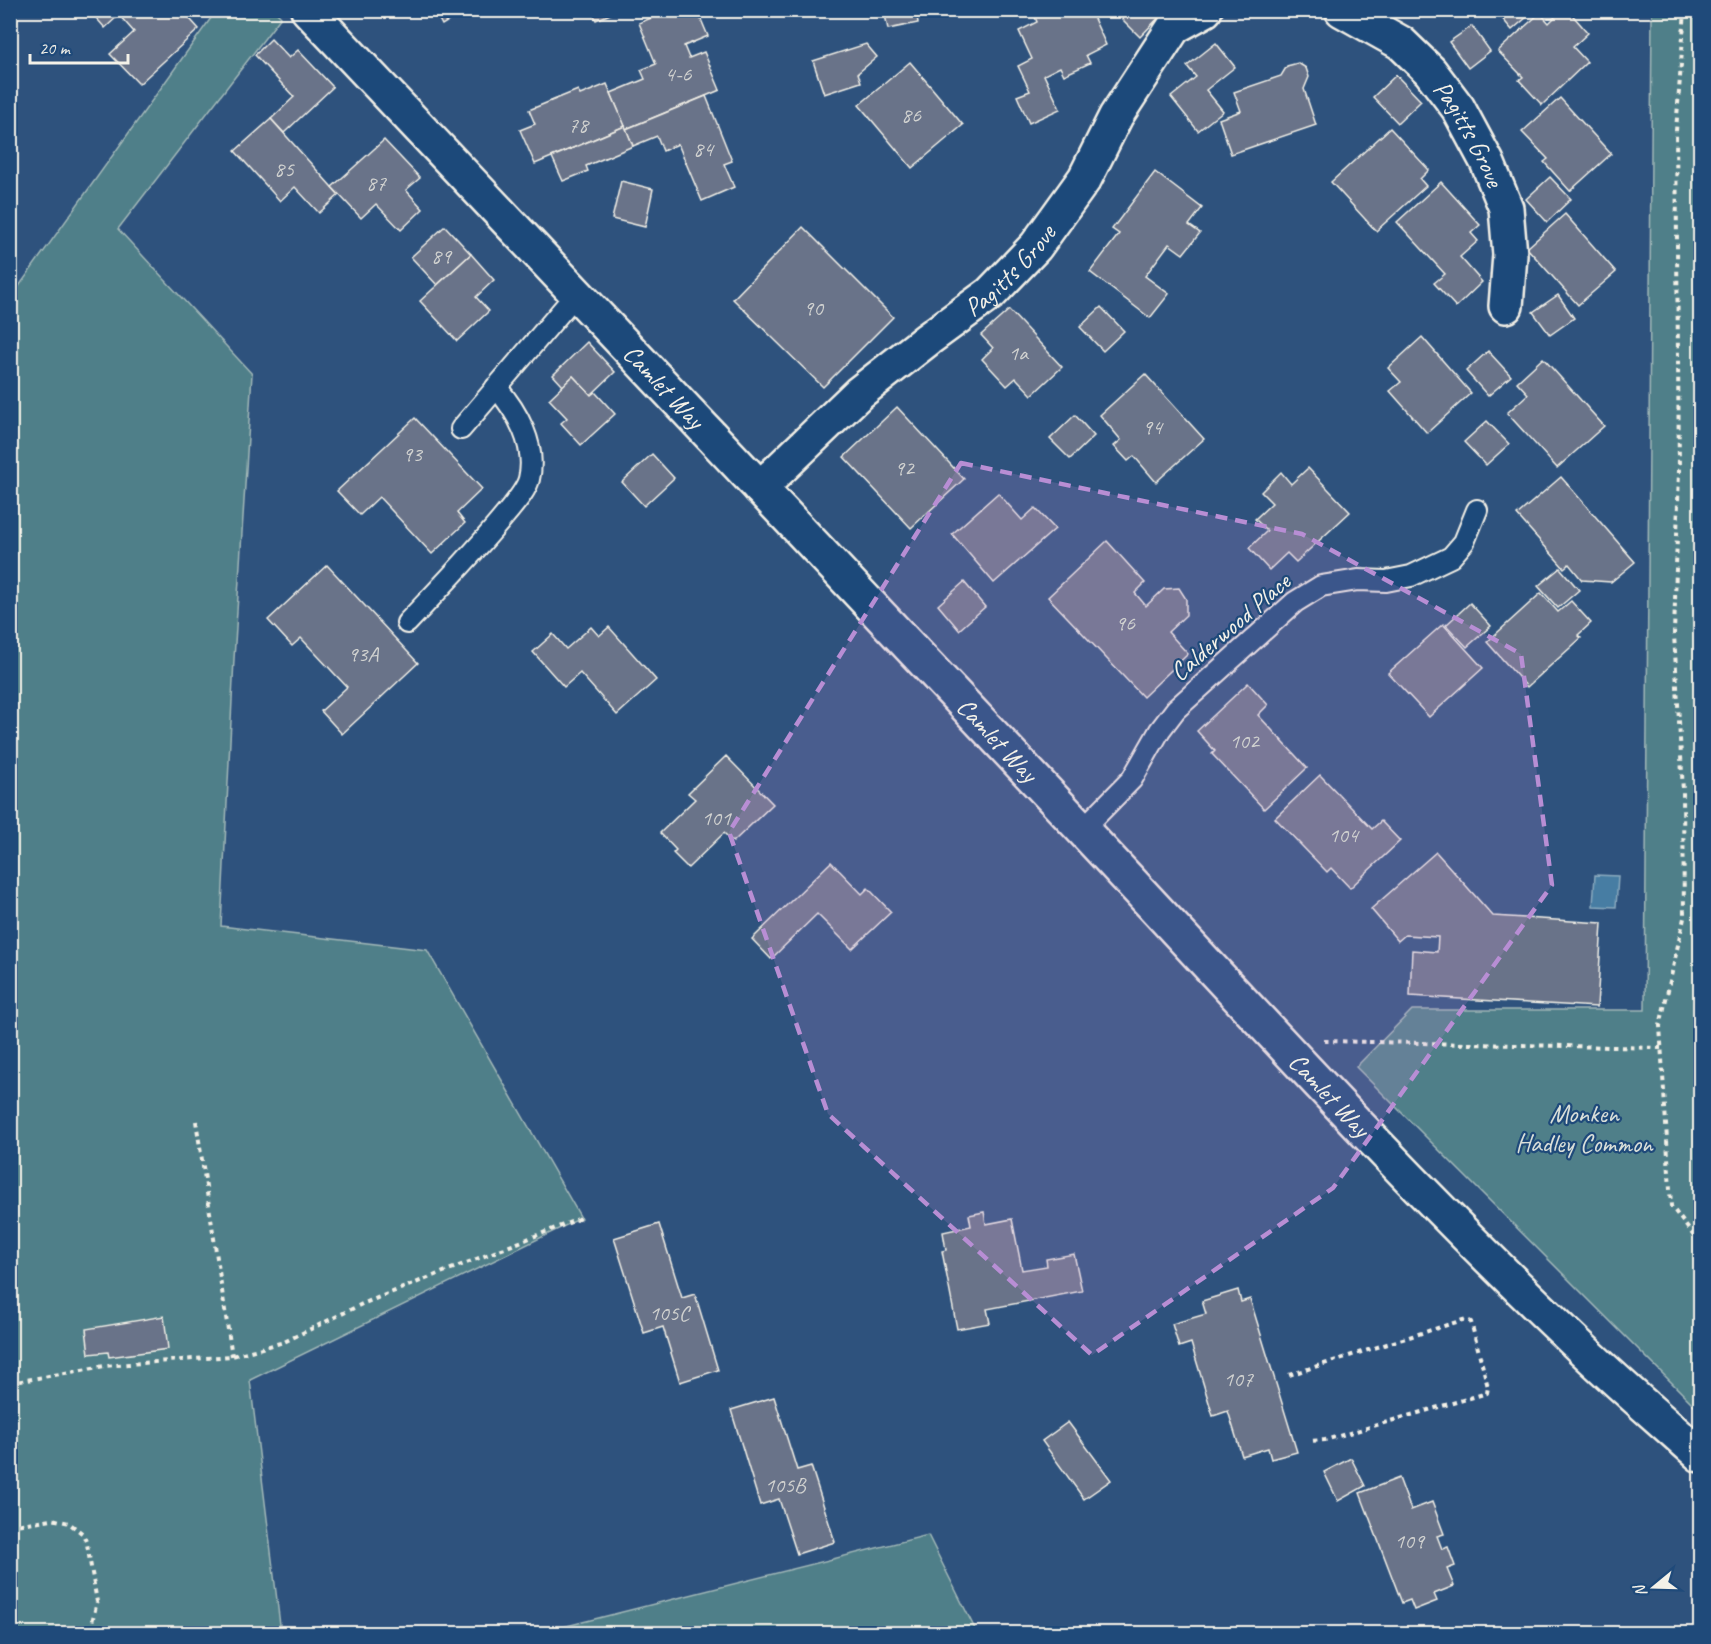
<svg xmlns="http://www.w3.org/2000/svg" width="1711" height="1644" font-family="Caveat,sans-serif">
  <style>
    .green { fill: #507f89; stroke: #a2b8b8; stroke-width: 1.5 }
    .water { fill: #467da3; stroke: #8cabbf; stroke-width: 1.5 }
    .building { fill: #697389; stroke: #f4f1e8; stroke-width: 1.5 }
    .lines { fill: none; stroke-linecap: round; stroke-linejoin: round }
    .lane-casing { stroke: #f4f1e8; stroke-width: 24 }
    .street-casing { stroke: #f4f1e8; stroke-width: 38 }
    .secondary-casing { stroke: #f4f1e8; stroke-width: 38 }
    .path { stroke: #f4f1e8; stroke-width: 4; stroke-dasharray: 4.5 4.5; stroke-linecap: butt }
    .lane { stroke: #1f4a7a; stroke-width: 20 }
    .street { stroke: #1f4a7a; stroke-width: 33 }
    .secondary { stroke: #1f4a7a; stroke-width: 33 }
    .marked { fill: #b88ed4; fill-opacity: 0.2; stroke: #b88ed4; stroke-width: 4.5; stroke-dasharray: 12 8; stroke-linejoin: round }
    .labels { text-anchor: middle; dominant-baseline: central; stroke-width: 4.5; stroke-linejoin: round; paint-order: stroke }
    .number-label { font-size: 22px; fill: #d1d2d0 }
    .street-label { font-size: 26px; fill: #f4f1e8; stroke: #1f4a7a }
    .park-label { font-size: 26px; fill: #dbe0da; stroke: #1f4a7a }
  </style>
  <rect width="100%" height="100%" fill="#2e527d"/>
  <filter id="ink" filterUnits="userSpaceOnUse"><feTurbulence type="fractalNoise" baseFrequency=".0167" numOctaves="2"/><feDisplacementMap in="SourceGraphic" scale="12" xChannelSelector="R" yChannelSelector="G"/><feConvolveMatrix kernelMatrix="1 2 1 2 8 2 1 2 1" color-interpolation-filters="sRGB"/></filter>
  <g filter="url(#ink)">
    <!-- green -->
    <g class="green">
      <polygon points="216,11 275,11 281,17 118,229 252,374 234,659 221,926 427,950 581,1218 250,1380 281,1633 11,1633 10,295 12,296"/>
      <polygon points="1652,11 1700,11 1700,1411 1356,1067 1412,1010 1645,1010"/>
      <polygon points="928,1535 977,1633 539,1633"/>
    </g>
    <!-- water -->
    <polygon class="water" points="1595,875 1618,876 1616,907 1593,906"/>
    <!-- building -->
    <g class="building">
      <polygon points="182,10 199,29 139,84 110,54 134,32 119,15 105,28 90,11"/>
      <polygon points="434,10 466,10 442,25"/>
      <polygon points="592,10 620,10 596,20"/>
      <polygon points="670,10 697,10 708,36 684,46 689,58 704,52 720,90 626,129 611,93 645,79 641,70 656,64 639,23"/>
      <polygon points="884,10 916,10 918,23 888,29"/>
      <polygon points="1050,10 1090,10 1106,45 1086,55 1090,63 1064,75 1060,67 1044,75 1060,109 1029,123 1017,96 1030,91 1018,66 1032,59 1019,31 1037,22 1035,17"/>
      <polygon points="1121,10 1166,10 1140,37 1117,14"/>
      <polygon points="1495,10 1535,10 1512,30"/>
      <polygon points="1562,10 1568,10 1588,33 1573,47 1587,62 1542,105 1519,80 1523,77 1498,51 1540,13 1549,23"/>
      <polygon points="1472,26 1490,51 1468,68 1449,42"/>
      <polygon points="271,39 289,58 298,50 333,87 284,133 271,119 294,97 255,55"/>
      <polygon points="1216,43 1235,67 1206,90 1223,111 1198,131 1171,97 1196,77 1187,66"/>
      <polygon points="866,44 877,57 858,73 861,82 824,94 813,61"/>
      <polygon points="910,62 963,125 912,168 859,105"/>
      <polygon points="1298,63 1306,68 1309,77 1304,89 1316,125 1231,154 1219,119 1241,111 1234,92 1281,76 1287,66"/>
      <polygon points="1396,75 1421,101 1398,123 1373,97"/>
      <polygon points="607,84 625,126 535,164 520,130 535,124 529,110 578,90 580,95"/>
      <polygon points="706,96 732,161 724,164 734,187 702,201 678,144 663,151 657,136 633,146 626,129"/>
      <polygon points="1560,98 1611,154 1570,191 1544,162 1548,159 1522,132"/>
      <polygon points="271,119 339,195 319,213 295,187 280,201 235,151"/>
      <polygon points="625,126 633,146 586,166 588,171 563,181 552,157"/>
      <polygon points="1390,128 1429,170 1420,179 1426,186 1376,231 1331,182"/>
      <polygon points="384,140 420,178 406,190 423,209 401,230 376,204 361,218 332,187"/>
      <polygon points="1155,172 1202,208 1189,225 1200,233 1183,254 1169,244 1145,276 1169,294 1150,318 1090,272 1119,234 1112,229"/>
      <polygon points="1550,177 1571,199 1547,222 1526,199"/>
      <polygon points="621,181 653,189 645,227 612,219"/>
      <polygon points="1441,182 1480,225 1471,233 1478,241 1460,257 1482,282 1456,307 1434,283 1445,274 1397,222"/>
      <polygon points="1565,214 1616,272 1578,305 1527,248"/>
      <polygon points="445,226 471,254 437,285 411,257"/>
      <polygon points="803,227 893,317 823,387 733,299"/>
      <polygon points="471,254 494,280 476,297 489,311 457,341 420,301"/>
      <polygon points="1558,295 1574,318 1550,335 1533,312"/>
      <polygon points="1101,307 1124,331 1103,351 1080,327"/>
      <polygon points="1009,310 1062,367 1032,395 1016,378 1007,386 982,359 993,348 981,335"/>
      <polygon points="1422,337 1471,393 1427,433 1390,391 1401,382 1388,368"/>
      <polygon points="587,342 615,372 591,395 573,376 563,386 553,375"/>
      <polygon points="1488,351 1511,376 1488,396 1466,371"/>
      <polygon points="1543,358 1604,426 1557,468 1507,413 1528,394 1517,382"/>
      <polygon points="1145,374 1204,439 1156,482 1134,456 1128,461 1114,446 1121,440 1100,415"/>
      <polygon points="573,376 591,395 595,392 615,414 581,445 561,423 567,418 549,399"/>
      <polygon points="897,407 964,479 911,528 844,457"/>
      <polygon points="1075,415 1094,436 1070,459 1050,439"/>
      <polygon points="415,418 482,489 457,513 465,523 432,554 379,497 360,515 337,491"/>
      <polygon points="1487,421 1509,444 1486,465 1464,442"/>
      <polygon points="652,454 674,478 644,506 622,482"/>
      <polygon points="1308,468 1350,512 1296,562 1287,553 1269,570 1249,548 1267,531 1255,519 1272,503 1261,492 1281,472 1291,484"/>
      <polygon points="1561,477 1635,562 1611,582 1582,580 1569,564 1564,568 1517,515"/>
      <polygon points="998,493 1022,520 1035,508 1055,529 994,583 952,534"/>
      <polygon points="1107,541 1145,583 1135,593 1146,606 1164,589 1179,588 1186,599 1186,615 1168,632 1188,654 1143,697 1048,597"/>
      <polygon points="327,565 418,663 342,734 321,711 347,687 301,638 292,646 268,620"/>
      <polygon points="1560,568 1579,590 1558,608 1538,586"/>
      <polygon points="964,582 985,607 959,630 938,605"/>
      <polygon points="1541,593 1558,612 1571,601 1591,623 1578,635 1581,638 1527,687 1487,642"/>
      <polygon points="1470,603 1491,626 1467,647 1446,625"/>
      <polygon points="1443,624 1483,668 1429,717 1388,673"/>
      <polygon points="591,627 599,636 609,627 656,680 617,715 580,673 564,687 533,652 553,634 566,649"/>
      <polygon points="1248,683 1268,705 1258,715 1307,768 1264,809 1212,754 1215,751 1197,731"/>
      <polygon points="726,756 773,804 733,842 724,833 688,868 673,853 676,850 660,833 695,799 688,793"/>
      <polygon points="1320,775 1372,829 1381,821 1400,841 1350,888 1331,868 1327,872 1275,818"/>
      <polygon points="1436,852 1493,916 1602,923 1597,1007 1410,996 1412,950 1437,952 1438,937 1405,935 1398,941 1371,909"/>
      <polygon points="831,862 862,894 868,888 891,912 852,949 817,914 771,959 752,939"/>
      <polygon points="984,1212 986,1224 1012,1219 1022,1270 1047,1266 1046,1259 1074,1254 1082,1291 987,1309 990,1323 957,1329 942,1251 946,1250 943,1232 971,1226 969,1215"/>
      <polygon points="659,1224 682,1298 695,1294 718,1370 680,1382 663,1327 644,1333 614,1238"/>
      <polygon points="1238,1290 1241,1302 1250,1299 1297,1452 1271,1459 1268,1448 1242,1456 1228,1411 1213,1416 1191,1343 1179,1347 1172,1324 1206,1314 1202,1301"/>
      <polygon points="164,1316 168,1349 109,1357 108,1352 89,1354 86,1329"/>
      <polygon points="774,1397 797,1470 811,1466 835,1542 797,1554 779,1499 760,1505 731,1410"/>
      <polygon points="1068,1422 1111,1480 1084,1499 1042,1441"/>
      <polygon points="1351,1458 1365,1486 1338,1501 1324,1472"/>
      <polygon points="1399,1478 1411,1510 1432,1502 1444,1534 1437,1536 1442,1549 1448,1547 1455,1566 1447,1569 1454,1586 1434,1594 1437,1601 1414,1610 1410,1600 1402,1603 1360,1493"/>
    </g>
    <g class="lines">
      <!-- lane casing -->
      <g class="lane-casing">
        <g id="lane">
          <polyline points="461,429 576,294"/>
          <path d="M407 623C441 587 475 552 506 514 514 504 526 491 529 479 537 446 517 411 496 387"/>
          <polyline points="1082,830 1132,779 1160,730 1176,709 1295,602 1321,586 1358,580 1386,581 1411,576 1451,557 1464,542 1477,510"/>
        </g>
      </g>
      <!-- street casing -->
      <g class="street-casing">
        <g id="street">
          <path id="s1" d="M1342 10 1401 43 1430 71 1458 108 1487 162 1506 208 1510 255 1506 306"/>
          <path id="s2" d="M760 488 859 393 928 339 991 293 1036 246 1085 178 1116 116 1174 27 1205 10"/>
        </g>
      </g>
      <!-- secondary casing -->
      <g class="secondary-casing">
        <g id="secondary">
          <path id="s3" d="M308 10C565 281 821 552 1077 824 1240 998 1400 1176 1573 1340 1614 1380 1658 1417 1700 1455"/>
        </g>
      </g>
      <!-- path -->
      <g class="path">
        <polyline points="1685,10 1676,131 1679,470 1674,634 1683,791 1684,918 1660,1026 1671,1206 1700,1244"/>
        <polyline points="1700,1015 1693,1034 1700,1078"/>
        <polyline points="1324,1041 1661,1048"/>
        <polyline points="196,1121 232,1356"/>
        <polyline points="1289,1375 1466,1319 1471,1322 1488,1387 1487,1393 1325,1440 1310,1441"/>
        <polyline points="10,1383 104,1366 232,1356 284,1342 362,1304 581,1218"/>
        <polyline points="10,1526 52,1519 69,1523 83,1534 87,1544 97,1602 89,1634"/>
      </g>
      <!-- lane -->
      <use href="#lane" class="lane"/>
      <!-- street -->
      <use href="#street" class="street"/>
      <!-- secondary -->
      <use href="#secondary" class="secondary"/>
    </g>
  </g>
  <!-- marked area -->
  <path class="marked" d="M961 463 1302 534 1521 654 1552 885 1333 1188 1092 1355 828 1114 729 832Z"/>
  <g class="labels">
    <!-- number labels -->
    <g class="number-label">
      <text x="678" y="74">4-6</text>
      <text x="911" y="115">86</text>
      <text x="578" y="125">78</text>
      <text x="703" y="149">84</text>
      <text x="284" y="169">85</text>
      <text x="376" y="183">87</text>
      <text x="441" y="256">89</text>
      <text x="813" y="308">90</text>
      <text x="1018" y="353">1a</text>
      <text x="1152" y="427">94</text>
      <text x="412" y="454">93</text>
      <text x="904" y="468">92</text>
      <text x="1125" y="623">96</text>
      <text x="363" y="654">93A</text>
      <text x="1244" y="741">102</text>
      <text x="716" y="818">101</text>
      <text x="1343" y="835">104</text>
      <text x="669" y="1313">105C</text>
      <text x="1238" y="1379">107</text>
      <text x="785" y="1485">105B</text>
      <text x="1409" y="1541">109</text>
    </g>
    <!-- street labels -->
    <g class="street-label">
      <text stroke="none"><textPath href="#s1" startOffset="182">Pagitts Grove</textPath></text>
      <text stroke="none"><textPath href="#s2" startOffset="332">Pagitts Grove</textPath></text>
      <text stroke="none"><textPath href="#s3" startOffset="518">Camlet Way</textPath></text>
      <text transform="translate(1230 627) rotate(-41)">Calderwood Place</text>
      <text stroke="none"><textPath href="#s3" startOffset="1004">Camlet Way</textPath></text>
      <text stroke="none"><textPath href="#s3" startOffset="1490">Camlet Way</textPath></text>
    </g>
    <!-- park labels -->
    <g class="park-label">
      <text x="1584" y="1113">Monken<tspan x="1584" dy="30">Hadley Common</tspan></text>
    </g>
  </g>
  <!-- margin -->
  <rect width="1711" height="1644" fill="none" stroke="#1f4a7a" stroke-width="36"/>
  <rect x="18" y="18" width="1675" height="1608" fill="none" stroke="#f4f1e8" stroke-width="2" filter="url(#ink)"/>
  <!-- north arrow -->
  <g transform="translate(1654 1587) rotate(251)" stroke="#1f4a7a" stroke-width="4.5" paint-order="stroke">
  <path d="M0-4.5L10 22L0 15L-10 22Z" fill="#f4f1e8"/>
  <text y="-9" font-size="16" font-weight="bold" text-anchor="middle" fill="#f4f1e8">N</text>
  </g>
  <!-- scale -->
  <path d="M30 54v9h98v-9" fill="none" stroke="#f4f1e8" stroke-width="3"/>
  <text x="39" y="54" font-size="18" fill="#f4f1e8" stroke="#1f4a7a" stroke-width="4.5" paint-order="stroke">20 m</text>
</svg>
